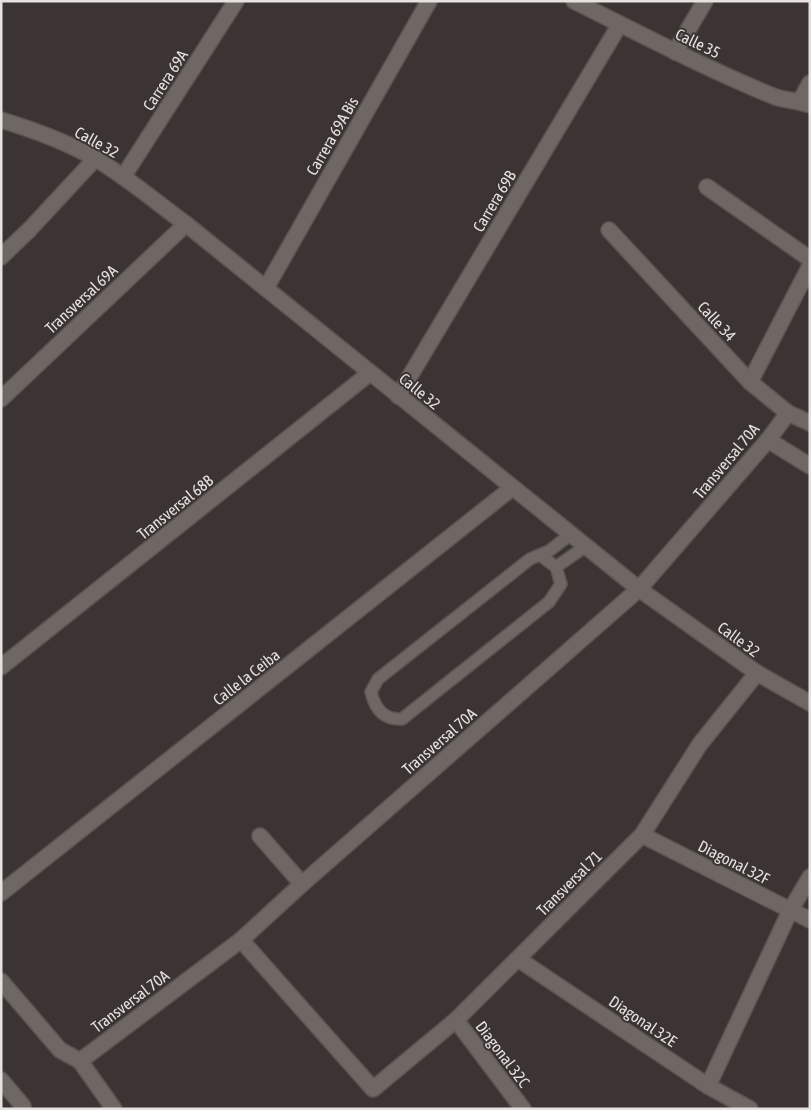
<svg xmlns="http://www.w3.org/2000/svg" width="811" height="1110" font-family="'Asap Condensed',sans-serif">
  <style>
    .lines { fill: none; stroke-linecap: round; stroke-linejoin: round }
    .service-casing { stroke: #595351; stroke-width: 14 }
    .minor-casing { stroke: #595351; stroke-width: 18 }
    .tertiary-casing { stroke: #595351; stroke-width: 18 }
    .service { stroke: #6e6764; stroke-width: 11 }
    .minor { stroke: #6e6764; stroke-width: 15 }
    .tertiary { stroke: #6e6764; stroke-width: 15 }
    .labels { text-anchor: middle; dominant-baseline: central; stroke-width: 4; stroke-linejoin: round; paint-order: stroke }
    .street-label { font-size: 16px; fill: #e6e2e0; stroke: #3b3432 }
  </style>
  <rect width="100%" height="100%" fill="#3b3432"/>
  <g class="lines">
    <!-- service casing -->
    <g class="service-casing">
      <g id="service">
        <path d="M540 555 556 567 561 584 549 602 402 719C384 720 375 709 371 692L378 679 530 559 549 551 571 534"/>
        <polyline points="556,567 586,546"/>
      </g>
    </g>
    <!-- minor casing -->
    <g class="minor-casing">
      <g id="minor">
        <path d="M574 1C640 34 705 68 773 96 785 101 798 100 810 105"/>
        <polyline points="675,52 705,1"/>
        <polyline points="800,101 810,83"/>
        <polyline points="123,177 236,1"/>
        <polyline points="707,187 810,259"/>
        <polyline points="609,230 750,382 788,413 810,423"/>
        <polyline points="1,257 30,229 95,159"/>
        <polyline points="266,288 429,1"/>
        <polyline points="750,382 810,266"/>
        <polyline points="398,396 620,24"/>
        <polyline points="1,399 186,224"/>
        <polyline points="768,440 810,466"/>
        <polyline points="1,667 370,373"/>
        <polyline points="642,835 810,920"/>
        <polyline points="260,836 302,884"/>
        <polyline points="1,893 512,488"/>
        <polyline points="241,940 373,1089 456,1020 642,835 700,744 757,673"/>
        <polyline points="518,959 708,1086 750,1109"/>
        <polyline points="1,981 60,1050 80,1061 114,1109"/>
        <polyline points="456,1020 523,1109"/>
        <polyline points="80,1061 241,940 302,884 639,589 768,440 788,413"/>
        <polyline points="1,1080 23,1106"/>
        <polyline points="708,1086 790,911 810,877"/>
      </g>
    </g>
    <!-- tertiary casing -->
    <g class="tertiary-casing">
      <path id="tertiary" d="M1 120C34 130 67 142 96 159 128 178 156 202 186 224L639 589 757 673 810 703"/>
    </g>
    <!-- service -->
    <use href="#service" class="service"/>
    <!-- minor -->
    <use href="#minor" class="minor"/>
    <!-- tertiary -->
    <use href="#tertiary" class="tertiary"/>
  </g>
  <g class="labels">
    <!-- street labels -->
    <g class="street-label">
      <text transform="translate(698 43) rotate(26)">Calle 35</text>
      <text transform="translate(165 80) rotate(-57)">Carrera 69A</text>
      <text transform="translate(332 136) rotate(-60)">Carrera 69A Bis</text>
      <text transform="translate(97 142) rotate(29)">Calle 32</text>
      <text transform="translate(494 201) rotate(-59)">Carrera 69B</text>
      <text transform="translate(81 299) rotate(-43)">Transversal 69A</text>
      <text transform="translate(717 321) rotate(47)">Calle 34</text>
      <text transform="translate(420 391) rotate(39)">Calle 32</text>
      <text transform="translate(726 461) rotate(-50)">Transversal 70A</text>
      <text transform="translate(175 507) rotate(-39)">Transversal 68B</text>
      <text transform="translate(739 639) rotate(36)">Calle 32</text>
      <text transform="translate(246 677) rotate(-38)">Calle la Ceiba</text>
      <text transform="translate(439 741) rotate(-41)">Transversal 70A</text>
      <text transform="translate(734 862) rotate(27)">Diagonal 32F</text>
      <text transform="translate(569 883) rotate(-45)">Transversal 71</text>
      <text transform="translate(130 1001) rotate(-37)">Transversal 70A</text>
      <text transform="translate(643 1021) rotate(34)">Diagonal 32E</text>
      <text transform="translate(503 1054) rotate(53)">Diagonal 32C</text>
    </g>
  </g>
  <!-- border -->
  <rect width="811" height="1110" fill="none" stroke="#e6e2e0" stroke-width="5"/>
</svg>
